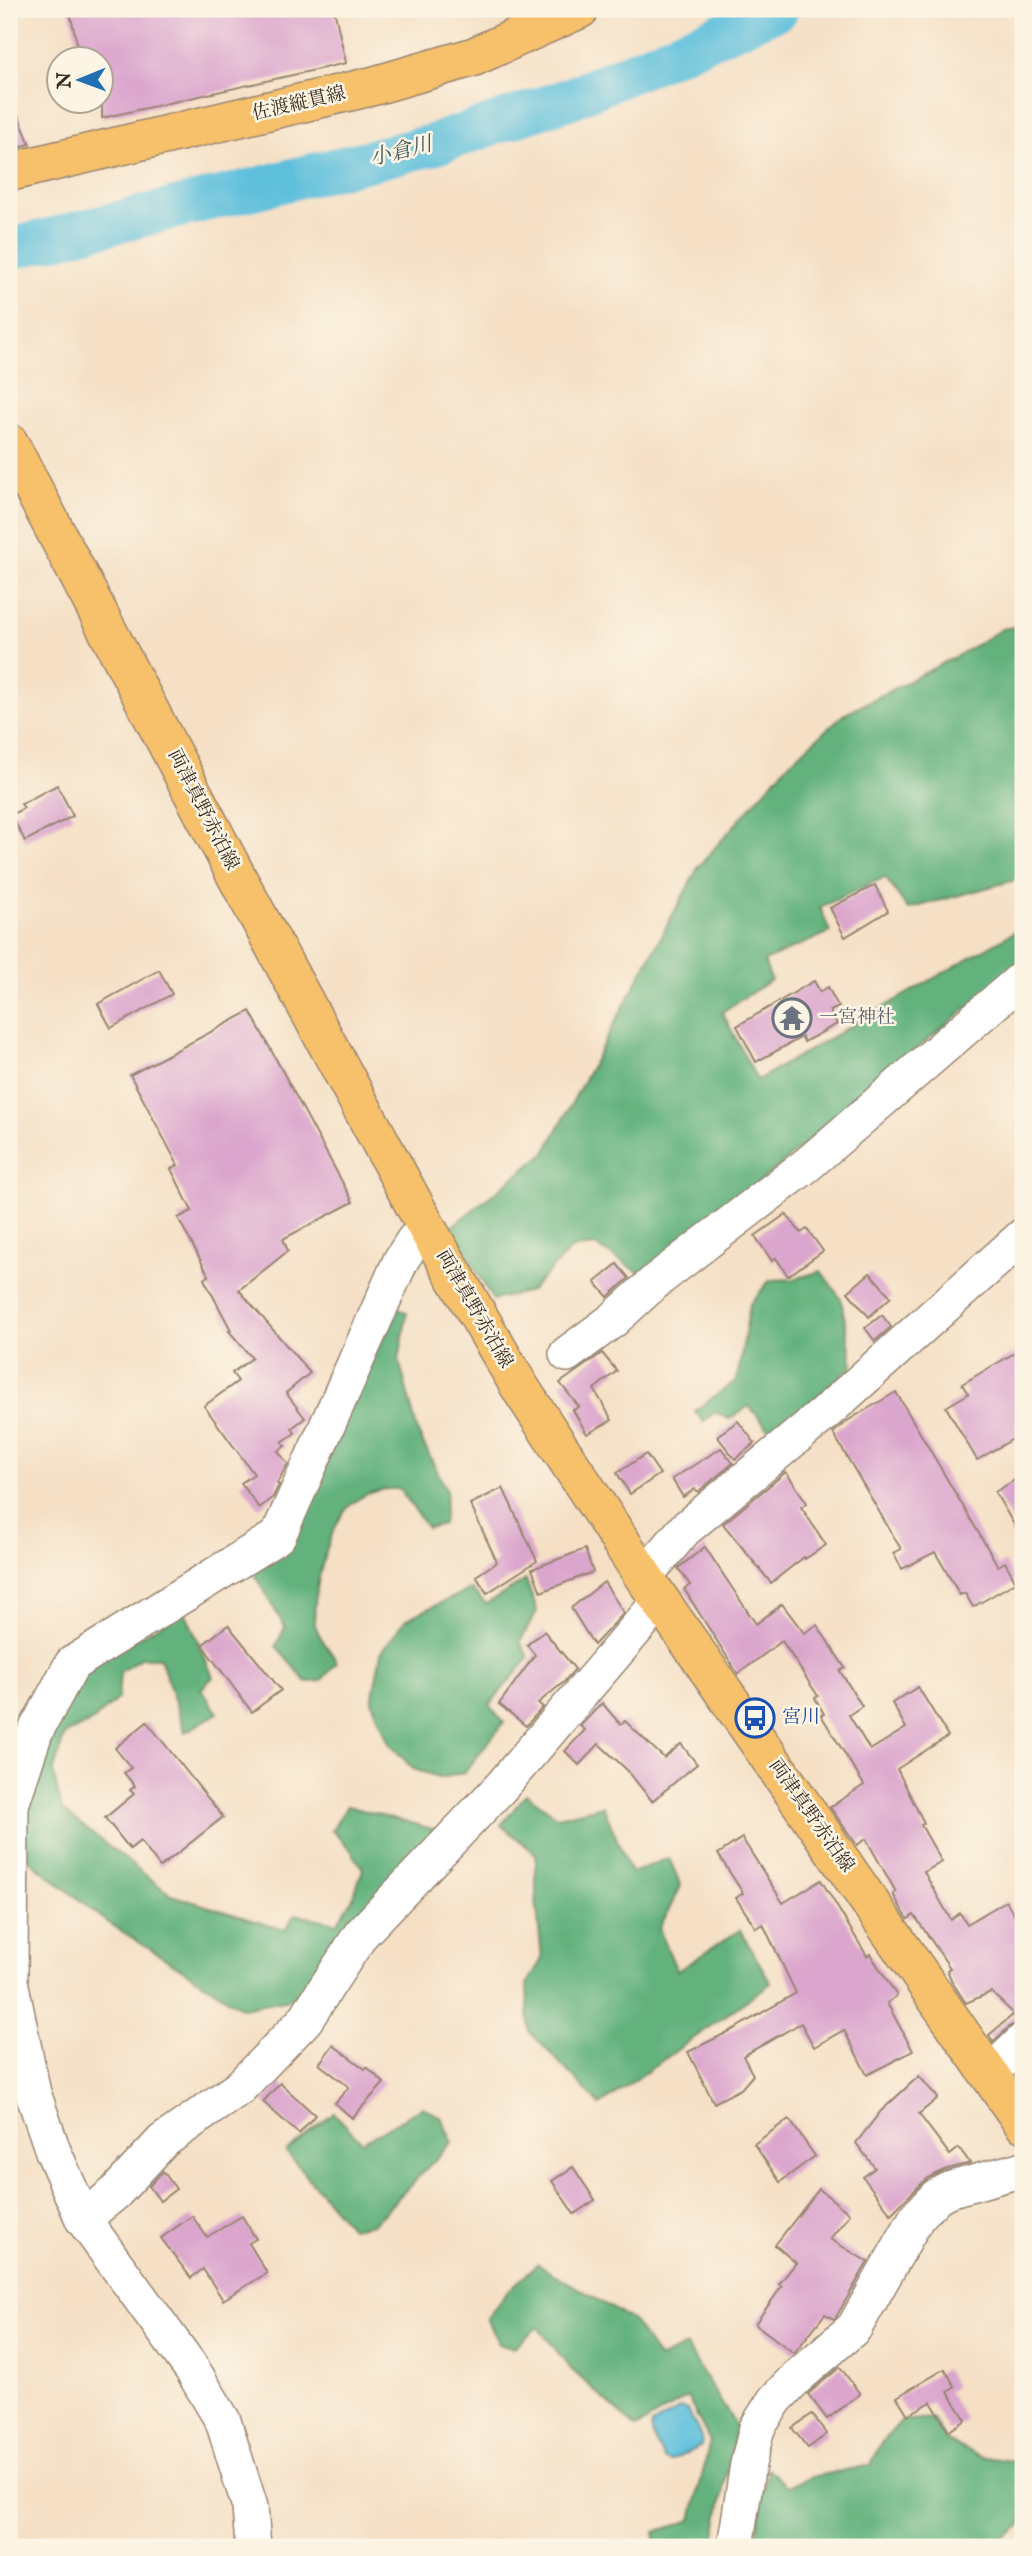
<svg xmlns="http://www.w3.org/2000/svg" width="1032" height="2556" font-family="'IM FELL English','Noto Serif JP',serif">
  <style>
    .forest { fill: #64b27e; stroke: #506e4e; stroke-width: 2 }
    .water { fill: #5ec0dc; stroke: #4c757d; stroke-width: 2 }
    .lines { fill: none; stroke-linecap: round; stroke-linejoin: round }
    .river { stroke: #5ec0dc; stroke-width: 42 }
    .building { fill: #dba6cd }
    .minor-casing { stroke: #988572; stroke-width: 38 }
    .major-casing { stroke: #988572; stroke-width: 41 }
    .minor { stroke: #fff; stroke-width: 35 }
    .major { stroke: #f6c16b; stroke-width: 38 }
    .labels { text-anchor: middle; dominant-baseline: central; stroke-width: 5; stroke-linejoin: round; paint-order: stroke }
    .street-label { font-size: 19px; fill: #3b2a1e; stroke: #fcf5e5 }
    .worship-label { font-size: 19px; fill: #5b616d; stroke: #fcf5e5; text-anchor: start }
    .transit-label { font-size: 19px; fill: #164399; stroke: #fcf5e5; text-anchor: start }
    .water-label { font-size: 21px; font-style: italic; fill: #465757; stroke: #fcf5e5 }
  </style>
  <rect width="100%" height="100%" fill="#fcf5e5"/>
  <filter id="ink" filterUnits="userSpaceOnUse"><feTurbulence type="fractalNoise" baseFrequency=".0143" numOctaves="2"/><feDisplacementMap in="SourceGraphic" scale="14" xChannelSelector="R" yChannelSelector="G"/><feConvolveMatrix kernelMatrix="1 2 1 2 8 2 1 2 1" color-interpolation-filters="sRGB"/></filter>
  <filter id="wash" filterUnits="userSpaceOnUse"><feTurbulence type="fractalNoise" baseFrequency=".00686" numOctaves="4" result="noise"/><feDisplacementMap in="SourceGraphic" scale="28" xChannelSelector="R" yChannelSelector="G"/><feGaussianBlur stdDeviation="1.57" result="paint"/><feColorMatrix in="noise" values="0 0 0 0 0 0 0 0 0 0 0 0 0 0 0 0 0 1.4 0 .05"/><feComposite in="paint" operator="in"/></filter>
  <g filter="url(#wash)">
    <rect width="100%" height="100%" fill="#f5e0c6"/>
    <!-- forest -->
    <g class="forest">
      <polygon points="1023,626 1023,878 908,909 885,877 820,907 830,932 764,961 771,980 722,1012 757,1080 1023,927 1023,960 972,1004 850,1102 782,1164 642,1274 596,1246 572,1248 530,1291 493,1300 451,1227 545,1153 699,866 788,764 843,715 959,655 1002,629"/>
      <polygon points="821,1271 841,1299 853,1365 775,1436 749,1406 729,1419 715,1412 703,1422 695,1411 737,1380 750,1304 770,1280 795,1279"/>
      <path d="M394 1306 407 1313 399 1360 418 1433 447 1491 443 1524 427 1528 400 1489C384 1488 367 1492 354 1502 329 1520 311 1595 315 1624 317 1636 331 1651 337 1662L321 1681 306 1682 276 1646 285 1627 250 1567Z"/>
      <polygon points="526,1580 537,1611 520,1642 529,1658 489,1705 504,1722 465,1772 442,1778 413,1769 389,1743 372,1702 381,1653 406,1619 471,1589 486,1604"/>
      <polygon points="185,1611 213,1677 201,1689 218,1713 185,1732 160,1658 141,1658 120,1672 118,1698 93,1721 65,1734 53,1772 62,1810 171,1895 285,1930 295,1914 337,1923 352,1900 363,1869 351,1850 332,1830 347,1806 444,1832 322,1974 289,1999 242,2008 106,1921 24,1856 20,1807 43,1735 85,1667"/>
      <polygon points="526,1794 558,1817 603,1806 631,1873 669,1858 681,1886 659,1929 677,1971 740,1930 771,1983 600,2105 529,2031 527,1984 542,1959 536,1898 536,1854 501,1825"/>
      <polygon points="423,2107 441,2117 452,2142 373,2224 351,2228 286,2152 334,2113 362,2142"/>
      <polygon points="537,2264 632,2320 659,2359 686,2346 736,2426 713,2547 656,2547 655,2532 692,2520 710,2441 687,2397 636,2428 572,2370 538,2327 514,2347 499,2344 487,2318 507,2292"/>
      <polygon points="932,2418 945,2440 979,2456 1019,2462 1023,2524 991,2547 756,2547 760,2502 768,2469 787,2486 816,2476 871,2465 881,2443 901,2421"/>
    </g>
    <!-- water -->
    <polygon class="water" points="681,2408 688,2410 703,2441 701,2446 671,2461 664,2459 651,2432 652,2425"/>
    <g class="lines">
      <!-- river -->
      <polyline class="river" points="9,249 432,145 571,98 778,9"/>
    </g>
    <g id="blocks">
      <!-- building -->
      <g class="building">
        <polygon points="69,9 334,9 346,63 102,118 102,60 81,60"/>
        <polygon points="9,93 30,144 9,150"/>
        <polygon points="57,785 73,816 25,841 11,815 24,808 21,804"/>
        <polygon points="875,885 888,911 845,937 830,908"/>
        <polygon points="159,970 172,994 111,1028 98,1004"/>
        <polygon points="814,981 820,992 828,987 833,997 839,1007 830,1011 837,1024 804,1042 802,1037 756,1062 737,1026"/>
        <polygon points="250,1011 353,1202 283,1239 288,1251 239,1290 310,1373 286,1393 305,1418 292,1428 295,1433 282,1442 285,1446 278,1451 288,1464 277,1483 279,1485 273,1497 259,1508 241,1483 254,1474 204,1406 238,1381 232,1373 252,1358 229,1331 231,1330 204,1279 209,1276 178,1218 192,1211 171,1169 178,1165 130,1075"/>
        <polygon points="786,1214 801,1233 807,1229 823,1251 788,1276 776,1258 772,1261 755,1236"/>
        <polygon points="617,1264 629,1278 608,1297 595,1282"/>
        <polygon points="870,1273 891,1297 869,1317 848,1292"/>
        <polygon points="882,1315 891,1327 875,1341 865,1328"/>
        <polygon points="1023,1348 1023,1433 977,1460 946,1407 968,1394 962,1384"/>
        <polygon points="602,1353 617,1371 594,1389 612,1420 587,1434 573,1410 579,1407 560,1383"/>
        <polygon points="896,1392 998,1566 1005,1562 1016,1582 973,1607 965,1593 960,1595 935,1552 902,1569 893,1553 901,1549 833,1433 847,1421"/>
        <polygon points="738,1421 755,1443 735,1459 717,1436"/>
        <polygon points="721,1448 733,1463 698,1492 695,1489 683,1497 672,1479"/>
        <polygon points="646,1454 660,1474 630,1494 617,1473"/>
        <polygon points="786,1472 807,1503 801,1507 826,1545 805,1559 804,1557 771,1583 723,1524"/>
        <polygon points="1023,1475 1023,1540 995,1492"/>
        <polygon points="503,1488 537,1561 487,1593 476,1576 497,1562 470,1504"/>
        <polygon points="705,1547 756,1624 782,1604 804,1633 817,1625 845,1668 840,1671 862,1706 849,1715 870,1750 906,1728 892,1703 918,1687 948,1736 897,1769 924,1823 921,1825 942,1862 924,1872 951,1920 960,1913 967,1924 1006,1901 1023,1930 1023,2021 1010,2026 993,2042 989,2035 1014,2014 991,1992 966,2003 952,1982 947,1970 950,1968 914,1915 908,1919 902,1910 893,1894 896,1892 866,1839 857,1845 830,1807 864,1785 821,1715 824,1714 815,1698 818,1696 782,1641 738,1674 684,1589 690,1585 678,1568"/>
        <polygon points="585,1549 593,1572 541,1592 532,1569"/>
        <polygon points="604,1582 624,1613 594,1645 571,1608"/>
        <polygon points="228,1625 281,1690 252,1712 202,1645"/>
        <polygon points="544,1631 575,1669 564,1682 538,1703 543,1707 526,1726 499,1704 535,1655 527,1645"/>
        <polygon points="602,1703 620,1724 625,1721 664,1758 681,1744 697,1764 652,1801 627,1770 599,1744 579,1765 565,1751 585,1730 580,1726"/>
        <polygon points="147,1722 223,1817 160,1867 140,1841 130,1849 105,1818 134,1794 130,1790 135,1786 124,1773 131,1768 115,1748"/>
        <polygon points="742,1838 783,1903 821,1880 867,1956 870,1954 897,1996 887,2003 913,2051 867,2075 844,2030 814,2047 801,2023 743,2056 753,2075 741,2089 714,2103 688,2052 734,2029 796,1993 763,1924 756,1928 736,1898 743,1893 718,1854"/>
        <polygon points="333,2045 365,2069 367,2067 384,2083 352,2118 335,2103 349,2087 319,2064"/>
        <polygon points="919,2076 938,2098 919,2114 950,2155 959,2148 970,2163 944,2170 927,2178 891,2214 863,2177 875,2168 856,2143 881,2111"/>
        <polygon points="280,2083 315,2115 299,2134 263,2102"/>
        <polygon points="789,2119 815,2156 780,2182 754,2144"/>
        <polygon points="573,2167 595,2200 574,2214 552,2181"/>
        <polygon points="163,2171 176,2189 160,2201 149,2186"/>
        <polygon points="819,2189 850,2214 830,2239 868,2262 836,2317 834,2319 825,2314 794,2353 755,2324 782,2286 779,2284 796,2263 775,2245"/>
        <polygon points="192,2216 207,2237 242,2216 256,2239 249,2243 267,2273 223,2300 203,2269 191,2278 161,2238"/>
        <polygon points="840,2367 860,2394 827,2419 808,2394"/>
        <polygon points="945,2369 955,2387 948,2392 966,2420 949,2431 931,2402 908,2415 897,2397"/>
        <polygon points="812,2414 827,2434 808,2448 792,2428"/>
      </g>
    </g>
  </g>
  <g filter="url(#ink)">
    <use href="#blocks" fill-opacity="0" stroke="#988572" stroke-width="2"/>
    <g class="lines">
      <!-- minor casing -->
      <g class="minor-casing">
        <g id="minor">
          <polyline points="567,1354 613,1320 657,1280 808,1164 1023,978"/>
          <polyline points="644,1577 685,1529 824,1414 1023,1236"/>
          <polyline points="989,2074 1023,2041"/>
          <polyline points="83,2219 115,2193 163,2141 239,2088 305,2020 361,1934 501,1787 660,1601"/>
          <polyline points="253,2547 250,2507 223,2421 192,2369 83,2219 53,2151 33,2093 10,1981 11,1805 35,1732 72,1664 278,1536 401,1260 414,1240 428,1230"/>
          <polyline points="735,2547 748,2464 757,2428 775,2400 796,2378 854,2328 917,2217 937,2196 948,2190 1023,2169"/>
        </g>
      </g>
      <!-- major casing -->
      <g class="major-casing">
        <g id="major">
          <polyline points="9,172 373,86 473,57 580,9"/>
          <polyline points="9,443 239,881 428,1230 521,1389 644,1577 1023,2123"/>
        </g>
      </g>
      <!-- minor -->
      <use href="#minor" class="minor"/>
      <!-- major -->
      <use href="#major" class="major"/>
    </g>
  </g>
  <!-- icons -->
  <defs>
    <g id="temple-ring" transform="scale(2.0125)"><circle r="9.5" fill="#fcf5e5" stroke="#6b7280" stroke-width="1.5"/><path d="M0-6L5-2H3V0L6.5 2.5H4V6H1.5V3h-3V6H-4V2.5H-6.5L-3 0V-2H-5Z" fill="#6b7280"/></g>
    <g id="bus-ring" transform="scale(2.0125)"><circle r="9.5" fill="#fcf5e5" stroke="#1a4fb4" stroke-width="1.5"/><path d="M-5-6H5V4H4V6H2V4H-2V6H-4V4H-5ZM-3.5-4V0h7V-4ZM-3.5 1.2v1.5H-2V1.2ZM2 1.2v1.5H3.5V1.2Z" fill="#1a4fb4"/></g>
  </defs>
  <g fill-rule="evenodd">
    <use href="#temple-ring" x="792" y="1018"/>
    <use href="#bus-ring" x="755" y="1718"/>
  </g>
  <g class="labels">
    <!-- street labels -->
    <g class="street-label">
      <text transform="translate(299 104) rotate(-13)">佐渡縦貫線</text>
      <text transform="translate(203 810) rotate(63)">両津真野赤泊線</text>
      <text transform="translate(474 1309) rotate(60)">両津真野赤泊線</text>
      <text transform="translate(811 1816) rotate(55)">両津真野赤泊線</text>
    </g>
    <!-- worship labels -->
    <g class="worship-label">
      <text x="819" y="1018">一宮神社</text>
    </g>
    <!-- transit labels -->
    <g class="transit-label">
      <text x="782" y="1718">宮川</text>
    </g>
    <!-- water labels -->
    <g class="water-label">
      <text transform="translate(401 152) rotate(-14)">小倉川</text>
    </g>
  </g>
  <!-- margin -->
  <rect width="1032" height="2556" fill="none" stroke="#fcf5e5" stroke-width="35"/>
  <!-- north arrow -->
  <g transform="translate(80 80) rotate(269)"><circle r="33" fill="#fcf5e5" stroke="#afa495" stroke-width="2"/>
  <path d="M0-5L12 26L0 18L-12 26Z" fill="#1f6fb2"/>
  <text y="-10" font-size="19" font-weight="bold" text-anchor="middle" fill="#3b2a1e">N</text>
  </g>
</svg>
